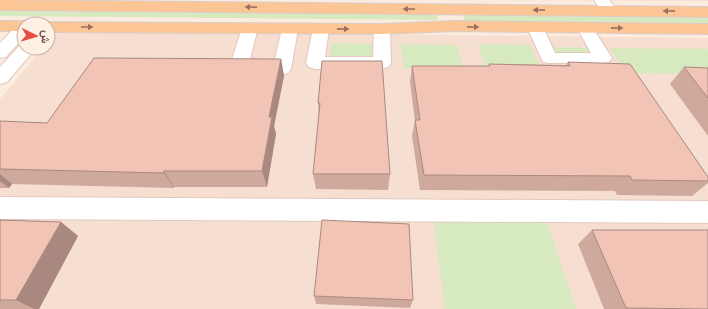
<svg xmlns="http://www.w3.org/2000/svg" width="708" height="309" font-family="Raleway,Vazirmatn,sans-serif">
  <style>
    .residential { fill: #f6dfd0 }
    .green { fill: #d7e9be }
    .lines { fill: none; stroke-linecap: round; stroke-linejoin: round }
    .minor-casing { stroke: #e2c8be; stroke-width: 2 }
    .major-casing { stroke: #d8cecb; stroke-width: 2 }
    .minor { fill: #fff; fill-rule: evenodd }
    .major { fill: #fcc596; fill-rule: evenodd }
    .wall { fill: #d0a99d }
    .shaded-wall { fill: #a9897f }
    .building { fill: #f2c4b6; stroke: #a9897f }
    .oneway { fill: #9b725f }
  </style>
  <rect width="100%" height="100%" fill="#fcecdf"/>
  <!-- residential -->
  <g class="residential">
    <polygon points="468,0 708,0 708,1"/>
    <polygon points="57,31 708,38 708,309 0,309 0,99 43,48 48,48 48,42"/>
  </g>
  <!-- green -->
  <g class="green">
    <polygon points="0,11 437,15 438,20 0,16"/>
    <polygon points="463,15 708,18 708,23 465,21"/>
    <polygon points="331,43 372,44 372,57 330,57"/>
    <polygon points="401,44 457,45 463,68 404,68"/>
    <polygon points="478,44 530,45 540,67 485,66"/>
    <polygon points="554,47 589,48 596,60 560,60"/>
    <polygon points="610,48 708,49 708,74 627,73"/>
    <polygon points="434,221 547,223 576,309 445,309"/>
  </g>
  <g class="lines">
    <!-- minor casing -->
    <g class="minor-casing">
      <g id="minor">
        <path d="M594 0H609L618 11 615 14C604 17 600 9 594 0Z"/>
        <polygon points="24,22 30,24 24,24 24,37 6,57 0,58 0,43 18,24"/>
        <polygon points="535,22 541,24 543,27 555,53 591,53 577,28 579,25 585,23 591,25 612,58 609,62 603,63 549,63 543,62 527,27 529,24"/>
        <polygon points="250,23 256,25 258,28 249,63 274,63 282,29 284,26 290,24 296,26 298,29 291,69 288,73 282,75 238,75 232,73 229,69 242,28 244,25"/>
        <polygon points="321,24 327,26 329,29 325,57 373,57 374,29 376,26 382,24 388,26 390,29 391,63 388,67 382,69 315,69 309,67 306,63 313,29 315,26"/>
        <polygon points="21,44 24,44 24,48 36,48 7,82 0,84 0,67"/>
        <polygon points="0,197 708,201 708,223 0,219"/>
      </g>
    </g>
    <!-- major casing -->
    <g class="major-casing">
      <g id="major">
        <polygon points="0,0 708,7 708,17 0,10"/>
        <polygon points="0,21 24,21 31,24 24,24 24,31 0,31"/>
        <polygon points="454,21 708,24 708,34 454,31 382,34 48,32 48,24 42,24 48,22 382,24"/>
      </g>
    </g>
    <!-- minor -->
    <use href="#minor" class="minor"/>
    <!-- major -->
    <use href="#major" class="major"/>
  </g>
  <!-- wall -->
  <g class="wall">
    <polygon points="281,59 284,76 274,126 276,134 267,187 174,187 174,188 12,184 9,188 0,188 0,121 47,123"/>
    <polygon points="322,61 390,174 388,190 316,189 313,174 319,117 318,103"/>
    <polygon points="568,62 708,177 708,183 692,196 617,195 615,191 420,190 412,136 415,121 410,82 412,66 489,66 489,64 566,65"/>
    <polygon points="684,67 708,68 708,136 670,84"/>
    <polygon points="0,220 61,222 78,236 39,309 0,309"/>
    <polygon points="592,230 708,309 604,309 578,244"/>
    <polygon points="314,296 413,300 410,308 316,304"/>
  </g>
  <!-- shaded-wall -->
  <g class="shaded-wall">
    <polygon points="281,59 284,76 274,126 276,134 267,187 262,171 269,117"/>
    <polygon points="164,171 174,187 174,188 164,173"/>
    <polygon points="0,174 12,184 9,188 0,181"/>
    <polygon points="61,222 78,236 39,309 34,309 16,300"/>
  </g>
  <!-- building -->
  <g class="building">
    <polygon points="94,58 281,59 269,117 272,117 262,171 164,171 164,173 0,169 0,121 47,123"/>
    <polygon points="322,61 382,61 390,174 313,174 320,103 318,103"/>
    <polygon points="568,62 630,64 708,177 708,181 632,180 630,176 424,175 415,120 420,120 412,66 490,66 489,64 570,66"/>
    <polygon points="684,67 708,68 708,98"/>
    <polygon points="0,220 61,222 16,300 0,300"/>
    <polygon points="322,220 409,224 413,300 314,296"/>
    <polygon points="592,230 708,230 708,309 626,308"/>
  </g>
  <!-- one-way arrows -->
  <defs><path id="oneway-solid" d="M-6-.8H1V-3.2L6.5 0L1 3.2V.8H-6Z"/></defs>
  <g class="oneway">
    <use href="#oneway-solid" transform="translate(251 7) rotate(-179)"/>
    <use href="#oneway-solid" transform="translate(409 9) rotate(-179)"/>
    <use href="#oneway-solid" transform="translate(539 10) rotate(-179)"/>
    <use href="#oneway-solid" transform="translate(669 11) rotate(-179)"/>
    <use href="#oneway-solid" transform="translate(87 27)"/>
    <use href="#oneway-solid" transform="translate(473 27) rotate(1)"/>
    <use href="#oneway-solid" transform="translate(617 28) rotate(1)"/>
    <use href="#oneway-solid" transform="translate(343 29) rotate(1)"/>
  </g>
  <!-- north arrow -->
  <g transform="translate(36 36) rotate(95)"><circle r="19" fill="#fff0e5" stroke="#c7b0a6"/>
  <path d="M0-3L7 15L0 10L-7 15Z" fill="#e84b42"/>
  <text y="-6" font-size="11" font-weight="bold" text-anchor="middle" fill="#724f47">ش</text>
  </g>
</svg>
